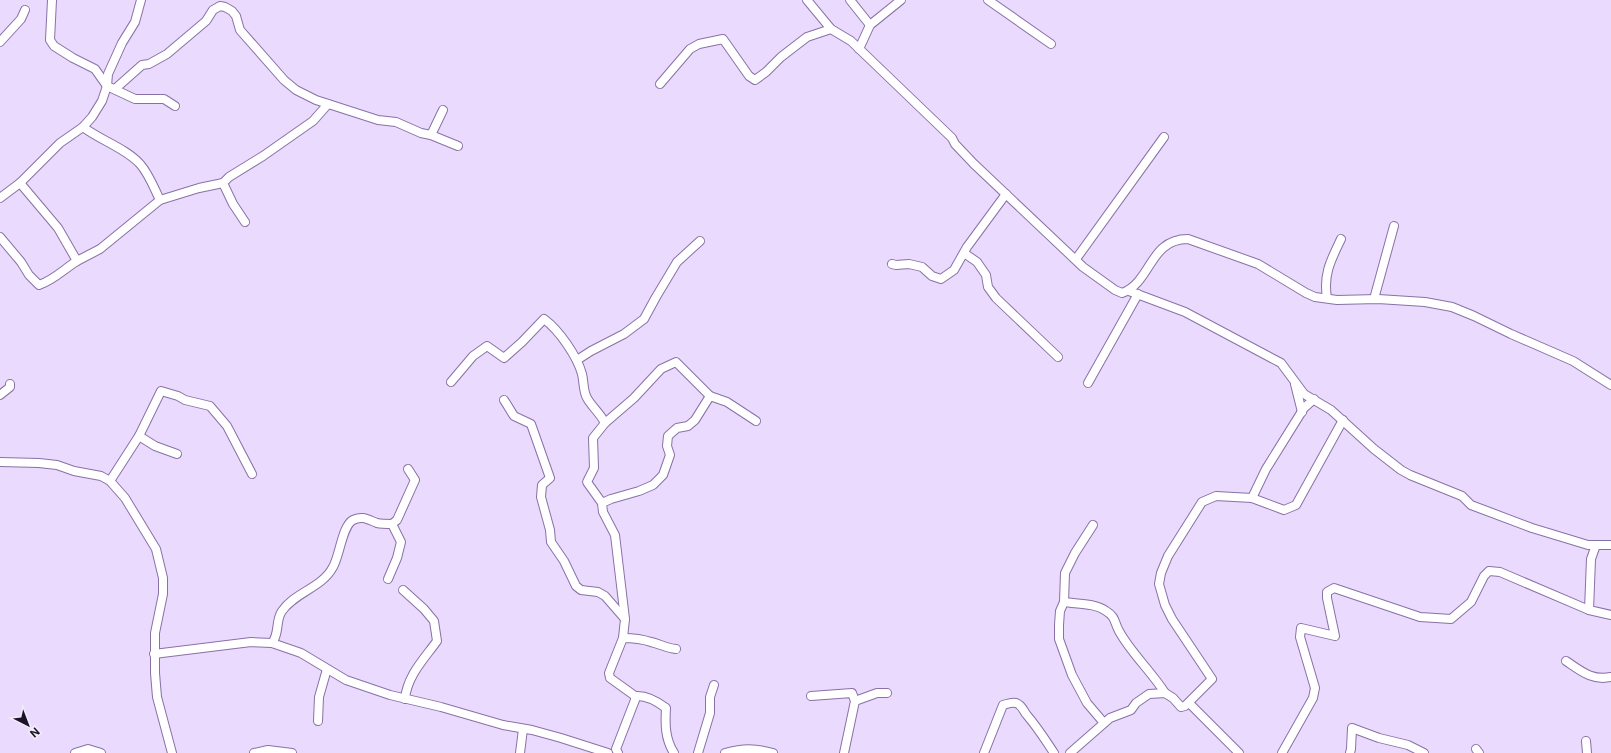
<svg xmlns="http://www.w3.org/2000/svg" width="1611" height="753" font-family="Inter,sans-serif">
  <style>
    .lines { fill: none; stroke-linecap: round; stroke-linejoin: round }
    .minor-casing { stroke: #8971a6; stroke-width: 10 }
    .minor { stroke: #fff; stroke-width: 8 }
  </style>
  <rect width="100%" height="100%" fill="#e9dafe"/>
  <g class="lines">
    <!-- minor casing -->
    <g class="minor-casing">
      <g id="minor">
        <polyline points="52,0 50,40 54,46 73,58 95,69 107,86 135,99 164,99 175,106"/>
        <path d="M807 0 831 29 851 41 952 138 955 144 974 164 1083 267 1115 290 1122 293C1152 282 1149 239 1188 239L1258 264 1306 293 1315 297 1337 300 1378 299 1425 302 1452 307 1474 316 1511 334 1573 361 1611 385"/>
        <polyline points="850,0 870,25"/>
        <polyline points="988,0 1051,44"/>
        <polyline points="0,42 21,19 25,10"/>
        <polyline points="859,49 870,25 901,0"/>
        <polyline points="660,84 690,49 699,44 723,39 749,76 755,80 766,72 781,57 807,37 831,29"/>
        <polyline points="115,89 142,65 149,64 167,54 206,21 213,10 220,6 225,7 232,11 236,16 240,30 284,80 296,90 316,100 378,120 396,122 421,133 431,135 443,110"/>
        <path d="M83 127C100 140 127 149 140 164 149 174 154 188 160 200L199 188 223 183"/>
        <polyline points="431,135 458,146"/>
        <polyline points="20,183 58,228 77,261 100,249 160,200"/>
        <polyline points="0,198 20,183 60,143 83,127 92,117 102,101 107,86 108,74 122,43 135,22 141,0"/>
        <polyline points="245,222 233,204 223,183 229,177 263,156 313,121 328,104"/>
        <path d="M0 237 21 262 29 275 39 285C54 280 64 269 77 261"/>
        <polyline points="964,253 977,262 986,275 988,287 996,298 1058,357"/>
        <polyline points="1076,259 1164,137"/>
        <polyline points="892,264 896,265 909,264 922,267 932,276 941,279 954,270 967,247 1006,194"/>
        <polyline points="1129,291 1185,312 1281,363 1304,394 1331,410 1374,449 1401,470 1410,475 1462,496 1471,505 1532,528 1588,545 1611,545"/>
        <path d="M1327 298C1323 274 1331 260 1341 239"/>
        <polyline points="1374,299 1394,226"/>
        <polyline points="577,360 591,351 624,334 644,319 656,297 677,262 700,241"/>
        <path d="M451 382 473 356 487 346 504 358 522 342 544 319C559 330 577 356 582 374 584 382 583 391 587 398 592 407 600 413 605 423"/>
        <polyline points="1088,383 1138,294"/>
        <polyline points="1295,384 1302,412"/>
        <polyline points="0,395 10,387 10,384"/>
        <polyline points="504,400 514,416 531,424 550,478 542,485 541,497 550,530 551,542 564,561 576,586 581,590 598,592 605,596 625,619"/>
        <polyline points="139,436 161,391 178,396 185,400 210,406 227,426 252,474"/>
        <polyline points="0,462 39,463 57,465 74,471 101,476 110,481 125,498 156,549 163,578 163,594 155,633 155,673 157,697 172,753"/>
        <polyline points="110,481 139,436 155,446 177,454"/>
        <polyline points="1252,498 1266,469 1304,408 1314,399"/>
        <polyline points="602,503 587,482 594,468 593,438 605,423 634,398 661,369 676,362 710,396"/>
        <polyline points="392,524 397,520 415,480 408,469"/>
        <polyline points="1093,525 1075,553 1065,573 1064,602 1060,611 1059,625 1059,639 1072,675 1087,703 1104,723"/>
        <path d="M403 590 424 609 434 621 437 641C424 659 407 676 405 699"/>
        <path d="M1064 602C1077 604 1095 603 1106 611 1116 617 1114 622 1119 631 1131 653 1151 671 1165 693"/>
        <polyline points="1589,610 1591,559 1596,545"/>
        <polyline points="623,638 625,619 615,535 603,512 602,503 611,499 639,491 653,485 663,475 670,455 667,446 668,436 677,428 688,426 695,420 710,396 727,402 756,421"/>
        <path d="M272 643C280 633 275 621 282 611 295 592 322 588 333 567 340 555 342 526 353 520 362 515 369 520 377 523 382 524 387 524 392 524L401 542 397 558 388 579"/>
        <polyline points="154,654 251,642 272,643 301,653 346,680 390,695 441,707 503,725 532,730 561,738 608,753"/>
        <path d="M1566 661C1581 671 1592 681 1611 677"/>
        <path d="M635 696C647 695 657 701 666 708 665 724 665 739 674 753"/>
        <polyline points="811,696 852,693 855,701"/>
        <polyline points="1189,703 1239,753"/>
        <polyline points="318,721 319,697 327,669"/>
        <polyline points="1586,741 1587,753"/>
        <polyline points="1476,749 1479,753"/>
        <polyline points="75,753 88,749 101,753"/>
        <polyline points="254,753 268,750 292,753"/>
        <polyline points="520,753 523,729"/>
        <path d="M618 753 616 749 635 700V696L610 678 609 673 623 638C633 638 642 639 651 642 660 644 666 648 676 649"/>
        <polyline points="698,753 710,713 710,697 714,685"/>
        <path d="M725 753C743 748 755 748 773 753"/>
        <polyline points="844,753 855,701 877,693 887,693"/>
        <path d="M984 753 1003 705C1007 704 1011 702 1016 703 1022 705 1023 710 1026 714 1038 728 1044 738 1054 753"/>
        <polyline points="1070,753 1110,718 1131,710 1136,703 1149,694 1165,693 1173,698 1181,707 1185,706 1212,679 1172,619 1165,605 1159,584 1161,573 1168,556 1202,502 1216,496 1252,498 1284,510 1296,505 1343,420"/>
        <polyline points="1282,753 1313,698 1315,688 1300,637 1301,628 1335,636 1327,598 1327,592 1334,588 1420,617 1451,619 1471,602 1484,576 1489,571 1500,572 1589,610 1611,615"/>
        <polyline points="1350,753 1351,749 1352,728 1379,738 1408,745 1424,753"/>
      </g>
    </g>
    <!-- minor -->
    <use href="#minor" class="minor"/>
  </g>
  <!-- north arrow -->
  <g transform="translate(28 725) rotate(138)" stroke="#f2edf9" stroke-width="3" paint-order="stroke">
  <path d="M0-3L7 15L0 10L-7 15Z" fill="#1d1328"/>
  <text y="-6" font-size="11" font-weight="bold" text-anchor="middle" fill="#1d1328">N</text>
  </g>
</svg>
